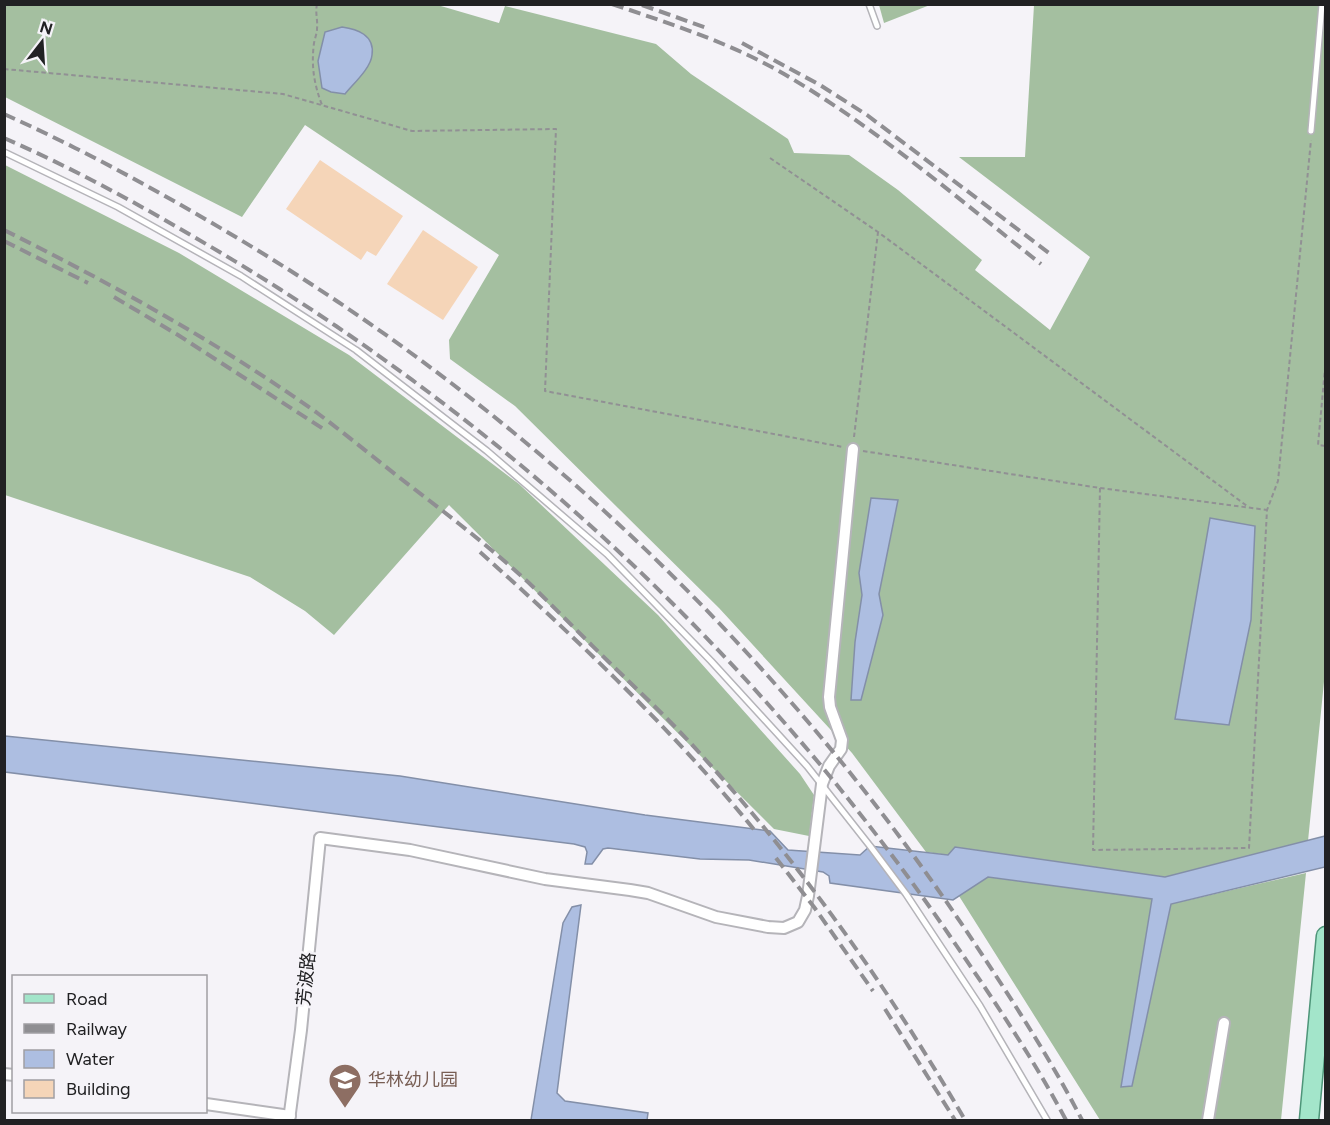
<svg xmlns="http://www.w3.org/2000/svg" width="1330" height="1125" font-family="Figtree,'Noto Sans SC',sans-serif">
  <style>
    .forest { fill: #a4bfa0 }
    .water { fill: #adbee1; stroke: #838fa8; stroke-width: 1.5 }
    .building { fill: #f5d5b8 }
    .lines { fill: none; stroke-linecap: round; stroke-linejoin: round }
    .service-casing { stroke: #b5b4b9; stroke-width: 8 }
    .minor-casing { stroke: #b5b4b9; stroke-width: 14 }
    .primary-casing { stroke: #4e9579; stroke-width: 21 }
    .path { stroke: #919094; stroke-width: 2; stroke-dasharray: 4.5 3; stroke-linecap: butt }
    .service { stroke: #fff; stroke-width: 5 }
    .minor { stroke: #fff; stroke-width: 10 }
    .primary { stroke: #a3e5ca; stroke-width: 18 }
    .rail { stroke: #8f8e92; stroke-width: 4; stroke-dasharray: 12 6; stroke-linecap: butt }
    .labels { text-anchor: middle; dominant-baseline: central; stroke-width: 5; stroke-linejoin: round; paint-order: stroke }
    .street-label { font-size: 18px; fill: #212123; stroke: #f5f3f8 }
    .education-label { font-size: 18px; fill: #785e54; stroke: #f5f3f8; text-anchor: start }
  </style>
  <rect width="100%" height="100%" fill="#f5f3f8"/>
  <!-- forest -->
  <g class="forest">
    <polygon points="434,4 499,23 505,6 656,44 691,74 788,139 794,153 849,155 898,190 982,260 975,270 1050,330 1090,257 959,157 1025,157 1034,5 1325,5 1326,662 1308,841 1165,877 955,847 948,855 926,852 852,753 719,608 515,406 450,359 449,340 499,255 305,125 242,217 5,97 4,5"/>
    <polygon points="879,5 879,4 930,5 884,23"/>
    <polygon points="5,165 179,253 349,355 519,484 658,615 800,774 814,795 809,836 774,829 449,505 334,635 305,611 250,577 5,495"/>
    <polygon points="1306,873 1281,1120 1100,1120 959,896 988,877 1152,899 1121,1087 1132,1086 1171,904"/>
  </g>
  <!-- water -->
  <g class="water">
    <path d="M342 27C357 29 375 35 372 55 371 68 353 84 345 94L331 92 322 88 318 61 325 32Z"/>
    <polygon points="871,498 898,500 879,594 883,615 861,700 851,700 855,642 862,595 859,573"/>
    <polygon points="1210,518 1255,526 1251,620 1229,725 1175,719"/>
    <polygon points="5,736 400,776 645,815 770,831 788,850 860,855 870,846 948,855 955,847 1165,877 1325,836 1325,867 1171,904 1132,1086 1121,1087 1152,899 988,877 953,900 830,883 829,876 823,872 749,860 700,859 608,848 603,849 592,864 585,864 587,852 585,847 574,844 5,772"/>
    <polygon points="581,905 557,1093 565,1101 648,1113 647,1120 531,1120 563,923 572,907"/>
  </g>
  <!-- building -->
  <g class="building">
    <polygon points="320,160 403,216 376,256 367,251 361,260 286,209"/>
    <polygon points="423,230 478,267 443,320 387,284"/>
  </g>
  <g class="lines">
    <!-- service casing -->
    <g class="service-casing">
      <g id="service">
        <polyline points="869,4 877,26"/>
        <polyline points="1311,131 1322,4"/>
        <polyline points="4,152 118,207 241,276 356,350 487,451 607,554 711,661 807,766 870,846 906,894 980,1006 1047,1120"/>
      </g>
    </g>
    <!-- minor casing -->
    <g class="minor-casing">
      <g id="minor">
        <polyline points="4,1074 14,1075"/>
        <polyline points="206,1104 290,1116"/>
        <polyline points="289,1120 301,1030 320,838 410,850 545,879 630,890 648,893 716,917 768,927 784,928 798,922 805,910 808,896 822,784 829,766 841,749 842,740 830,707 829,697 853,449"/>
        <polyline points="1208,1120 1224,1023"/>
      </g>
    </g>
    <!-- primary casing -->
    <g class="primary-casing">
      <polyline id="primary" points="1309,1120 1326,936"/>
    </g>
    <!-- path -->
    <g class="path">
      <path d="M317 4C315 13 318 20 317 29 317 33 315 38 314 43 311 66 314 84 322 105"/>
      <polyline points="4,69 283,94 412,131 556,129 545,391 843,447"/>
      <polyline points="770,158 878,232 1247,506"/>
      <polyline points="1326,358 1318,445 1326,446"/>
      <polyline points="854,437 878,232"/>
      <polyline points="863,451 1100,488 1267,510"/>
      <polyline points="1100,488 1093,850 1249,848 1267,510 1278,481 1311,140"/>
    </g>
    <!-- service -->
    <use href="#service" class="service"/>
    <!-- minor -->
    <use href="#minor" class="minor"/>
    <!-- primary -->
    <use href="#primary" class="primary"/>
    <!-- rail -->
    <g class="rail">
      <path d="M612 4C668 23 725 41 777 70 872 124 956 197 1041 264"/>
      <polyline points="642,5 707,28"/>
      <polyline points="742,43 820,85 867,115 1049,253"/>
      <path d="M4 114C73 145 140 181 205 219 514 397 780 648 977 947 1014 1003 1051 1060 1082 1120"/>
      <path d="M4 138C70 167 133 201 194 237 497 412 760 656 956 945 995 1002 1034 1060 1066 1120"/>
      <path d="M4 230C112 284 217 342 316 412 344 433 372 456 400 478 444 512 488 545 529 583 558 611 586 640 615 668 645 697 676 726 704 758 804 868 891 992 965 1120"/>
      <polyline points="4,241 88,283"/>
      <polyline points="114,297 178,335 325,430"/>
      <path d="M480 552C576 638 675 732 756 832"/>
      <polyline points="776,858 814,907 873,991"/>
      <polyline points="885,1009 955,1120"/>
    </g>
  </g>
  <!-- icons -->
  <defs>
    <g id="school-pin" transform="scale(1.725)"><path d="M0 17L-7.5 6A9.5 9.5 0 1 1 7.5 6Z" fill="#8d6e63" stroke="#f5f3f8"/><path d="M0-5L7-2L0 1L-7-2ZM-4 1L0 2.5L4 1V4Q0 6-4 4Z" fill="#fff"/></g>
  </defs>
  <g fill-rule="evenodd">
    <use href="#school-pin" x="345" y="1080"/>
  </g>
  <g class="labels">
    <!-- street labels -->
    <g class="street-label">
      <text transform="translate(306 979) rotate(-84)">芳波路</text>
    </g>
    <!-- education labels -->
    <g class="education-label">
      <text x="368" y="1080">华林幼儿园</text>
    </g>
  </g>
  <!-- border -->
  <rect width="1330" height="1125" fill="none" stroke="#212123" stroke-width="12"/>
  <!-- legend -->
  <rect x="12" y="975" width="195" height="138" fill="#f5f3f8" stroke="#a09fa3" stroke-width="1.5"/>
  <rect x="24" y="994" width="30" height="9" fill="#a3e5ca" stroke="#a09fa3" stroke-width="1.5"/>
  <text x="66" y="1005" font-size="18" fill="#212123">Road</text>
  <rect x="24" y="1024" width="30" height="9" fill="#8f8e92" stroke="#a09fa3" stroke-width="1.5"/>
  <text x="66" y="1035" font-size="18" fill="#212123">Railway</text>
  <rect x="24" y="1050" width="30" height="18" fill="#adbee1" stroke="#a09fa3" stroke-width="1.5"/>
  <text x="66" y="1065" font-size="18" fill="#212123">Water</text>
  <rect x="24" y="1080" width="30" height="18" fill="#f5d5b8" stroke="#a09fa3" stroke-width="1.5"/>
  <text x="66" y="1095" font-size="18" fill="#212123">Building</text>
  <!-- north arrow -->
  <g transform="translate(42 42) rotate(17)" stroke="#f5f3f8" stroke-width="4.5" paint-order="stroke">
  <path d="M0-4.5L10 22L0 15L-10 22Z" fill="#212123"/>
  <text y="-9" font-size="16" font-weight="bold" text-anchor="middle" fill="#212123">N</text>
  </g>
</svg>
